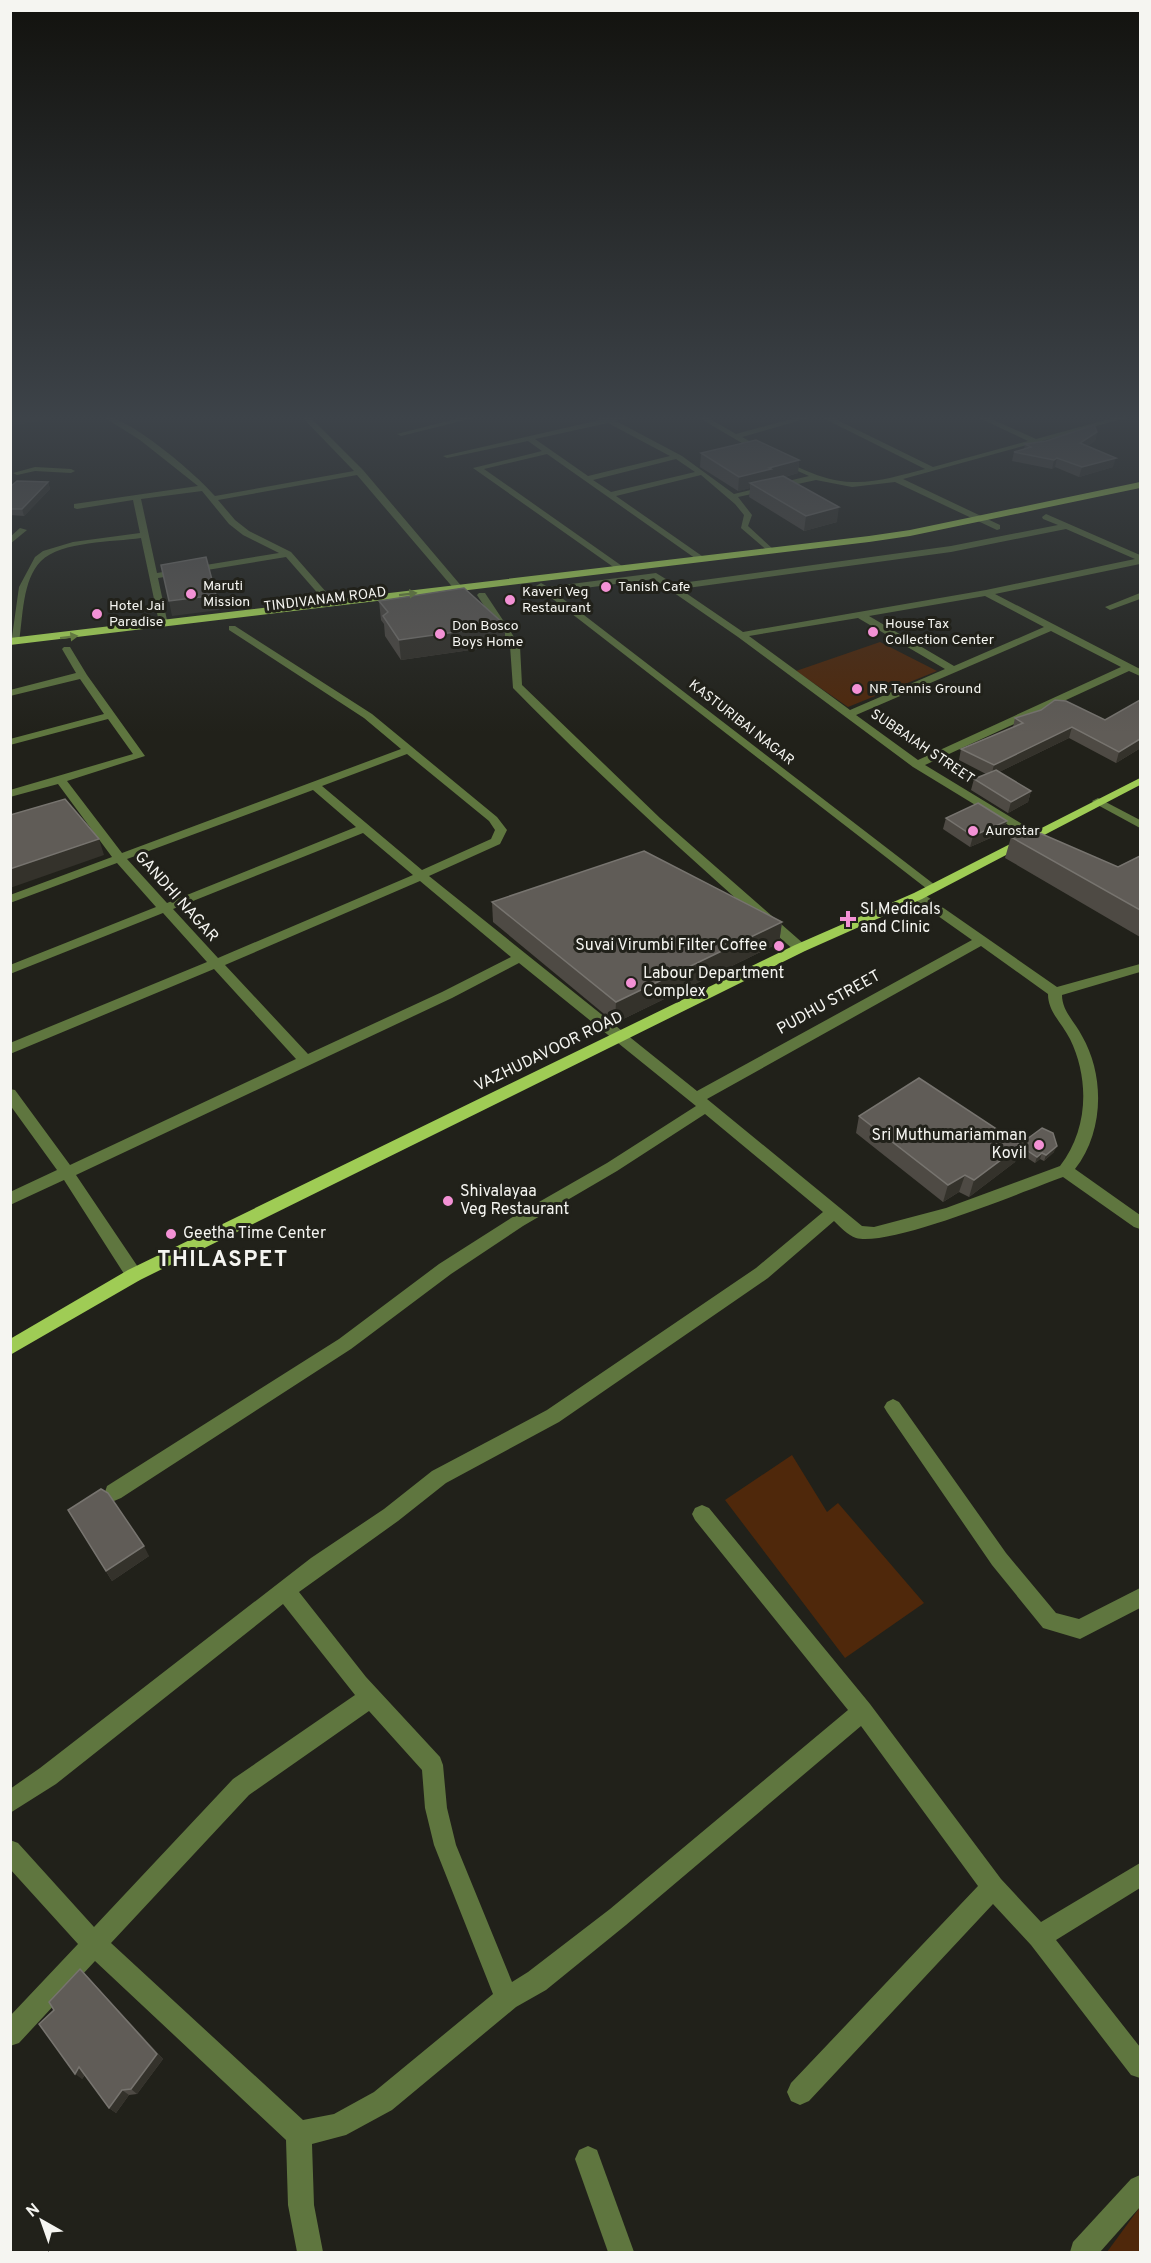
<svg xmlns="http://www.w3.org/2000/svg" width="1151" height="2263" font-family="Overpass,sans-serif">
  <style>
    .green { fill: #4f280b }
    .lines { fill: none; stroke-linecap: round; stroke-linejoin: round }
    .lane { fill: #5f763f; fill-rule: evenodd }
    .street { fill: #5f763f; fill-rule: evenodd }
    .primary { fill: #9fcc55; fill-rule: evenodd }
    .highway { fill: #b8ef5b; fill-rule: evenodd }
    .wall { fill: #4e4a44 }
    .shaded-wall { fill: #34322b }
    .building { fill: #605c57; stroke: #77746f; stroke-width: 1.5 }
    .oneway { fill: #74923e }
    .poi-dot { fill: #f391d5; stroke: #21211a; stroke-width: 2 }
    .labels { text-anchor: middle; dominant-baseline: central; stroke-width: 6; stroke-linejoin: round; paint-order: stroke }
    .far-poi-label { font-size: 14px; fill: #f5f5f1; stroke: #21211a; text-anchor: start }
    .far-street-label { font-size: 14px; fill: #f5f5f1; stroke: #21211a }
    .street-label { font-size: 16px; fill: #f5f5f1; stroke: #21211a }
    .poi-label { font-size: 16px; fill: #f5f5f1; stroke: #21211a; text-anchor: start }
    .district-label { font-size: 22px; font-weight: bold; letter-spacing: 1.5px; fill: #f5f5f1; stroke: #21211a }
  </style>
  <rect width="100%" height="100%" fill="#21211a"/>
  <!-- green -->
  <g class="green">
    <polygon points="880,642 937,671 848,707 796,671"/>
    <polygon points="792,1455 827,1512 838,1503 924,1603 845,1658 725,1500"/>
    <polygon points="1140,2207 1140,2252 1107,2252"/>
  </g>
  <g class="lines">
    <!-- lane -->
    <g class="lane">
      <polygon points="35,467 71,469 75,471 71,473 35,471 17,475 13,473"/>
      <polygon points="20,528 27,530 10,544 10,537"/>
    </g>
    <!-- street -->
    <g class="street">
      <path d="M102 416C129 416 197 475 215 496L354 471 301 416H309L363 470 463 588 455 590 357 475 218 500 235 520 249 531 291 552 334 601V605H328L286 557 158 578 168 625 160 627 141 538C114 542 61 541 41 561 22 580 23 618 19 642L11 644 19 587 35 557 43 551 73 542 140 533 133 500 77 509 74 508V504L198 486 140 440ZM202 491 229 524 243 535 279 553 157 573 141 499Z"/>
      <polygon points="467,416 481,416 401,436 397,434"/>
      <path d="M593 416 609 418 633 416 616 421 682 456 734 494 809 476 764 456 696 416H705L736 434 802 416H815L742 437C775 455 814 481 852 482 877 483 901 475 925 469L819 416H829L933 467 1028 441 975 416H985L1036 439 1120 416H1133L903 479 1000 525V529L997 530 895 482 852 487 816 480 738 497 752 515 748 526 774 550 770 553 741 528 744 515 735 504 701 475 616 496 702 556 703 558 699 561 547 454 484 469 622 566V570L619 571 473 468 542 451 528 441 447 458 443 456 600 420ZM608 423 670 456 588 476 535 439ZM676 459 695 472 611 492 593 480Z"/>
      <path d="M1046 514 1140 555V564L995 594 1140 669V676L1129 671 925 765 1037 833 1039 836 1033 840 913 767 738 637 654 579 554 592 935 885 937 888 931 892 536 586 541 583 548 587 656 573 674 584 951 546 1058 525 1043 519 1042 517ZM1066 529 1135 559 986 590 743 632 680 589 951 552ZM985 596 1044 627 954 666 869 616ZM858 618 945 669 850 710 749 636ZM1051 631 1121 667 918 760 856 715Z"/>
      <path d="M479 593H485L520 646 522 685 660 818 805 945 807 948 805 951H795C699 866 603 780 513 688L510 646 477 595Z"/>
      <polygon points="1140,593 1140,599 1110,610 1105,607"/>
      <path d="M229 626H235L372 714 497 817 507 830 500 844 429 876 697 1091 972 940 914 899V893H922L1057 987 1140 964V972L1062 995C1062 1011 1075 1022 1082 1036 1105 1076 1104 1132 1075 1169L1140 1215V1229L1134 1227 1063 1177C1024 1191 891 1247 856 1238 848 1235 840 1227 834 1221L768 1278 559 1422 446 1483 398 1521 299 1592 366 1677 440 1757 443 1765 447 1808 456 1845 512 1982 528 1972 610 1909 848 1710 695 1520 692 1514 695 1508 702 1505 709 1508 870 1704 1001 1879 1041 1922 1140 1863V1888L1056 1940 1140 2047V2078L1131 2075 1031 1945 993 1904 809 2101 800 2105 791 2101 787 2092 791 2083 978 1886 861 1726 626 1925 546 1990 516 2007 392 2110 346 2135 312 2144 314 2205 323 2252H297L288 2205 286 2140 95 1961 19 2043 10 2046V2016L78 1944 10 1869V1840L18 1843 94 1927 233 1779 355 1695 283 1604 56 1784 10 1813V1789L40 1768 311 1558 384 1509 432 1471 547 1410 756 1268 823 1212 705 1114 617 1171 523 1226 451 1274 351 1349 121 1498 114 1501 107 1498 105 1492 107 1486 339 1339 439 1264 511 1218 607 1163 696 1106 519 963 452 998 76 1175 140 1270 142 1275 140 1280 134 1282 128 1280 64 1180 10 1205V1192L57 1170 10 1105V1089L15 1090 70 1165 296 1059 214 969 10 1054V1043L207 962 163 913 10 974V965L156 907 117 863 10 903V895L112 857 58 784 10 797V790L133 754 108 719 10 745V739L104 714 80 679 10 696V690L76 673 62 649 64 647H70L87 675 145 756 67 781 122 853 401 749 364 718 229 630ZM407 754 489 821 495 830 491 839 422 870 322 786ZM313 790 356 827 167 903 127 859ZM363 833 413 875 218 958 173 909ZM420 881 511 957 442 992 308 1054 225 965ZM981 946 1048 994C1048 1012 1062 1023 1070 1039 1090 1080 1088 1130 1060 1166L946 1208 874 1227 862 1226 707 1099ZM369 1711 422 1770 425 1808 434 1845 493 1994 374 2092 334 2114 303 2120 111 1943 249 1795Z"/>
      <polygon points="1098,798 1140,820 1140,828 1094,803 1092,801"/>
      <polygon points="893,1399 899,1402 1006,1553 1056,1613 1079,1619 1140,1588 1140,1608 1080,1639 1043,1628 992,1565 887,1412 884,1407 887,1402"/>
      <polygon points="588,2146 597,2150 634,2252 608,2252 575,2159 579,2150"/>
      <polygon points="1140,2175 1140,2207 1100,2252 1070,2252 1073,2242 1131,2179"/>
    </g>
    <!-- primary -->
    <polygon class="primary" points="1140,778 1140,785 922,899 805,951 140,1280 10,1355 10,1339 128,1270 795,945 914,893"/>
    <!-- highway -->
    <polygon class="highway" points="1140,482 1140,488 910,536 869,542 10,645 10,638 869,536 910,530"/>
  </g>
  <!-- wall -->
  <g class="wall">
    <polygon points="1097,432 1095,441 1087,446 1113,467 1079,477 1055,467 1052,469 1012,461 1014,452 1024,449 1025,444"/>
    <polygon points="701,453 799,460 798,473 785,477 837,522 804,531 749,497 750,488 738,491 700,467"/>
    <polygon points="48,482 50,489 24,516 10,515 10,487"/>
    <polygon points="379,601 505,645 401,660 385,636 384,624 381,620"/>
    <polygon points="1140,700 1140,750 1139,749 1116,763 1069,738 999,772 1031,791 1028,802 1008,813 971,790 974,779 986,774 959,760 961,749 1013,727 1015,718 1105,720"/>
    <polygon points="946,818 1004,832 970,847 943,829"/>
    <polygon points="1011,837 1118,867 1140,856 1140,937 1005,858"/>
    <polygon points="492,902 782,922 779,943 615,1023 493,922"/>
    <polygon points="859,1116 1054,1152 1044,1161 1040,1159 1035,1163 1018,1152 1015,1162 969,1197 959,1192 943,1202 856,1133"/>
    <polygon points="68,1510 149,1556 112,1581"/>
    <polygon points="87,1976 163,2059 137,2094 129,2095 116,2113 109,2108 85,2075 82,2079 54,2010"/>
  </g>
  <!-- shaded-wall -->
  <g class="shaded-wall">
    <polygon points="10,416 70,416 11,426"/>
    <polygon points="1097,432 1095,441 1078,452 1080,443"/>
    <polygon points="1057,458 1055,467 1052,469 1054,460"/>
    <polygon points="1116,458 1113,467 1079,477 1082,467"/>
    <polygon points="799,460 798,473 770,481 750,483 750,488 738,491 739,477"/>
    <polygon points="48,482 50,489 24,516 22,509"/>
    <polygon points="839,507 837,522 804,531 806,516"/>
    <polygon points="216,595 219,610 172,616 169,601"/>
    <polygon points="505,625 505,645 401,660 399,640"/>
    <polygon points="1072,727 1069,738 991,776 994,765"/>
    <polygon points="1140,739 1140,744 1139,749 1116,763 1119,752"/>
    <polygon points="1031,791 1028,802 1008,813 1011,802"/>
    <polygon points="1007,821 1004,832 970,847 973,836"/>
    <polygon points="99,839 104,855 10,888 10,869"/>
    <polygon points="782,922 779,943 615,1023 616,1002"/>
    <polygon points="1021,1145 1015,1162 969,1197 974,1180"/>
    <polygon points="1057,1146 1054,1152 1044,1161 1046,1155"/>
    <polygon points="1042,1153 1040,1159 1035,1163 1037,1157"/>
    <polygon points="965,1175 959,1192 943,1202 948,1185"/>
    <polygon points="144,1546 149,1556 112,1581 106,1571"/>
    <polygon points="80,1969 163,2059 137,2094 131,2089"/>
    <polygon points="79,2067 86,2073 82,2079 75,2074"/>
    <polygon points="122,2090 129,2095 116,2113 109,2108"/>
  </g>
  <!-- building -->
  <g class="building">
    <polygon points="1094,425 1097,432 1080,443 1116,458 1082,467 1057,458 1054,460 1014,452 1031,447 1025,444 1046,441"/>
    <polygon points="756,440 799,460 769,468 771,469 739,477 701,453"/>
    <polygon points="783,476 839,507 806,516 750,483"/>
    <polygon points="17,481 48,482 22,509 10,509 10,487"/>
    <polygon points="206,557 216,595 169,601 161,565"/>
    <polygon points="464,588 505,625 399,640 383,616 388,612 379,601"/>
    <polygon points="1055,700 1066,701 1105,720 1140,700 1140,739 1119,752 1072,727 994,765 961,749 1023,723 1015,718 1041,710"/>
    <polygon points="996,770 1031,791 1011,802 974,779"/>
    <polygon points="65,799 99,839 10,869 10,815"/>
    <polygon points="978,803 1007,821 973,836 946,818"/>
    <polygon points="1028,828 1118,867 1140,856 1140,910 1011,837"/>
    <polygon points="644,851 782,922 616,1002 492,902"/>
    <polygon points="919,1078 1021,1145 974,1180 965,1175 948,1185 859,1116"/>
    <polygon points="1042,1128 1053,1133 1057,1146 1046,1155 1042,1153 1037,1157 1019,1145"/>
    <polygon points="101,1489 108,1493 144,1546 106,1571 68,1510"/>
    <polygon points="80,1969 157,2054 131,2089 122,2090 109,2108 79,2067 75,2074 39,2024 54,2010 49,2002"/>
  </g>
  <!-- one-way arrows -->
  <defs><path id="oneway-solid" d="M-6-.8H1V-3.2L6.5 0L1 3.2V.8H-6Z" transform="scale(1.5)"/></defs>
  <g class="oneway">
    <use href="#oneway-solid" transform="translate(408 594) rotate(-7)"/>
    <use href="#oneway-solid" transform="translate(69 637) rotate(-7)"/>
  </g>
  <!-- sky -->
  <linearGradient id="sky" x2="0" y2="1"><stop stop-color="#12120e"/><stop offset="0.57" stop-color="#3d4349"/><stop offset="1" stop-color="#3d4349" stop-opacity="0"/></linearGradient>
  <rect width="1151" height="733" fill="url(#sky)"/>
  <!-- markers -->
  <g class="poi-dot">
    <circle cx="606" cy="587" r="6"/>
    <circle cx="191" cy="594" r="6"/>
    <circle cx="510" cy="600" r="6"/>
    <circle cx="97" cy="614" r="6"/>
    <circle cx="873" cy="632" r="6"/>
    <circle cx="440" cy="634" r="6"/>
    <circle cx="857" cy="689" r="6"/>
    <circle cx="973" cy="831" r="6"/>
    <path d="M845 910h6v6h6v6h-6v6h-6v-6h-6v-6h6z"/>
    <circle cx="779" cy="946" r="6"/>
    <circle cx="631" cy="983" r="6"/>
    <circle cx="1039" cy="1145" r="6"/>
    <circle cx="448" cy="1201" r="6"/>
    <circle cx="171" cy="1234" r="6"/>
  </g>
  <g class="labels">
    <!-- far-poi labels -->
    <g class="far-poi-label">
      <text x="203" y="586">Maruti<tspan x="203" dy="16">Mission</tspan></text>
      <text x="618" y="587">Tanish Cafe</text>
      <text x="522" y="592">Kaveri Veg<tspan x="522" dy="16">Restaurant</tspan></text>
      <text x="109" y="606">Hotel Jai<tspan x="109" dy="16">Paradise</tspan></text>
      <text x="885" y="624">House Tax<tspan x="885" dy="16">Collection Center</tspan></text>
      <text x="452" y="626">Don Bosco<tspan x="452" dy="16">Boys Home</tspan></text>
      <text x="869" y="689">NR Tennis Ground</text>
      <text x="985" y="831">Aurostar</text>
    </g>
    <!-- far-street labels -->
    <g class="far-street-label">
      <text transform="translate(325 600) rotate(-7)">TINDIVANAM ROAD</text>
      <text transform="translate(741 723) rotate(38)">KASTURIBAI NAGAR</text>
      <text transform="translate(922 747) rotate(34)">SUBBAIAH STREET</text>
    </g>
    <!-- street labels -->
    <g class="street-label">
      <text transform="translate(176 897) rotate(48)">GANDHI NAGAR</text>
      <text transform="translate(829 1003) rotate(-29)">PUDHU STREET</text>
      <text transform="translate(549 1052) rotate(-26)">VAZHUDAVOOR ROAD</text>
    </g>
    <!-- poi labels -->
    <g class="poi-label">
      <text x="860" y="910">SI Medicals<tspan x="860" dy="18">and Clinic</tspan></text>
      <text x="767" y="946" text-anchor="end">Suvai Virumbi Filter Coffee</text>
      <text x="643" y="974">Labour Department<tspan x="643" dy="18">Complex</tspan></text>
      <text x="1027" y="1136" text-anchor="end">Sri Muthumariamman<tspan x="1027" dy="18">Kovil</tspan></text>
      <text x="460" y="1192">Shivalayaa<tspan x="460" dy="18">Veg Restaurant</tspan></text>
      <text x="183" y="1234">Geetha Time Center</text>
    </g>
    <!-- district labels -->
    <g class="district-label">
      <text x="223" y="1260">THILASPET</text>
    </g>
  </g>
  <!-- border -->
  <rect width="1151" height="2263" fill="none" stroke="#f5f5f1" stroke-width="24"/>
  <!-- north arrow -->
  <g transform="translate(42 2221) rotate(320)" stroke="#21211a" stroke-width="4.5" paint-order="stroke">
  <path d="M0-4.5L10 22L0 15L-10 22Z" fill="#f5f5f1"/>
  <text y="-9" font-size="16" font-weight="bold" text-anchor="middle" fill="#f5f5f1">N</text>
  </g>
</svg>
